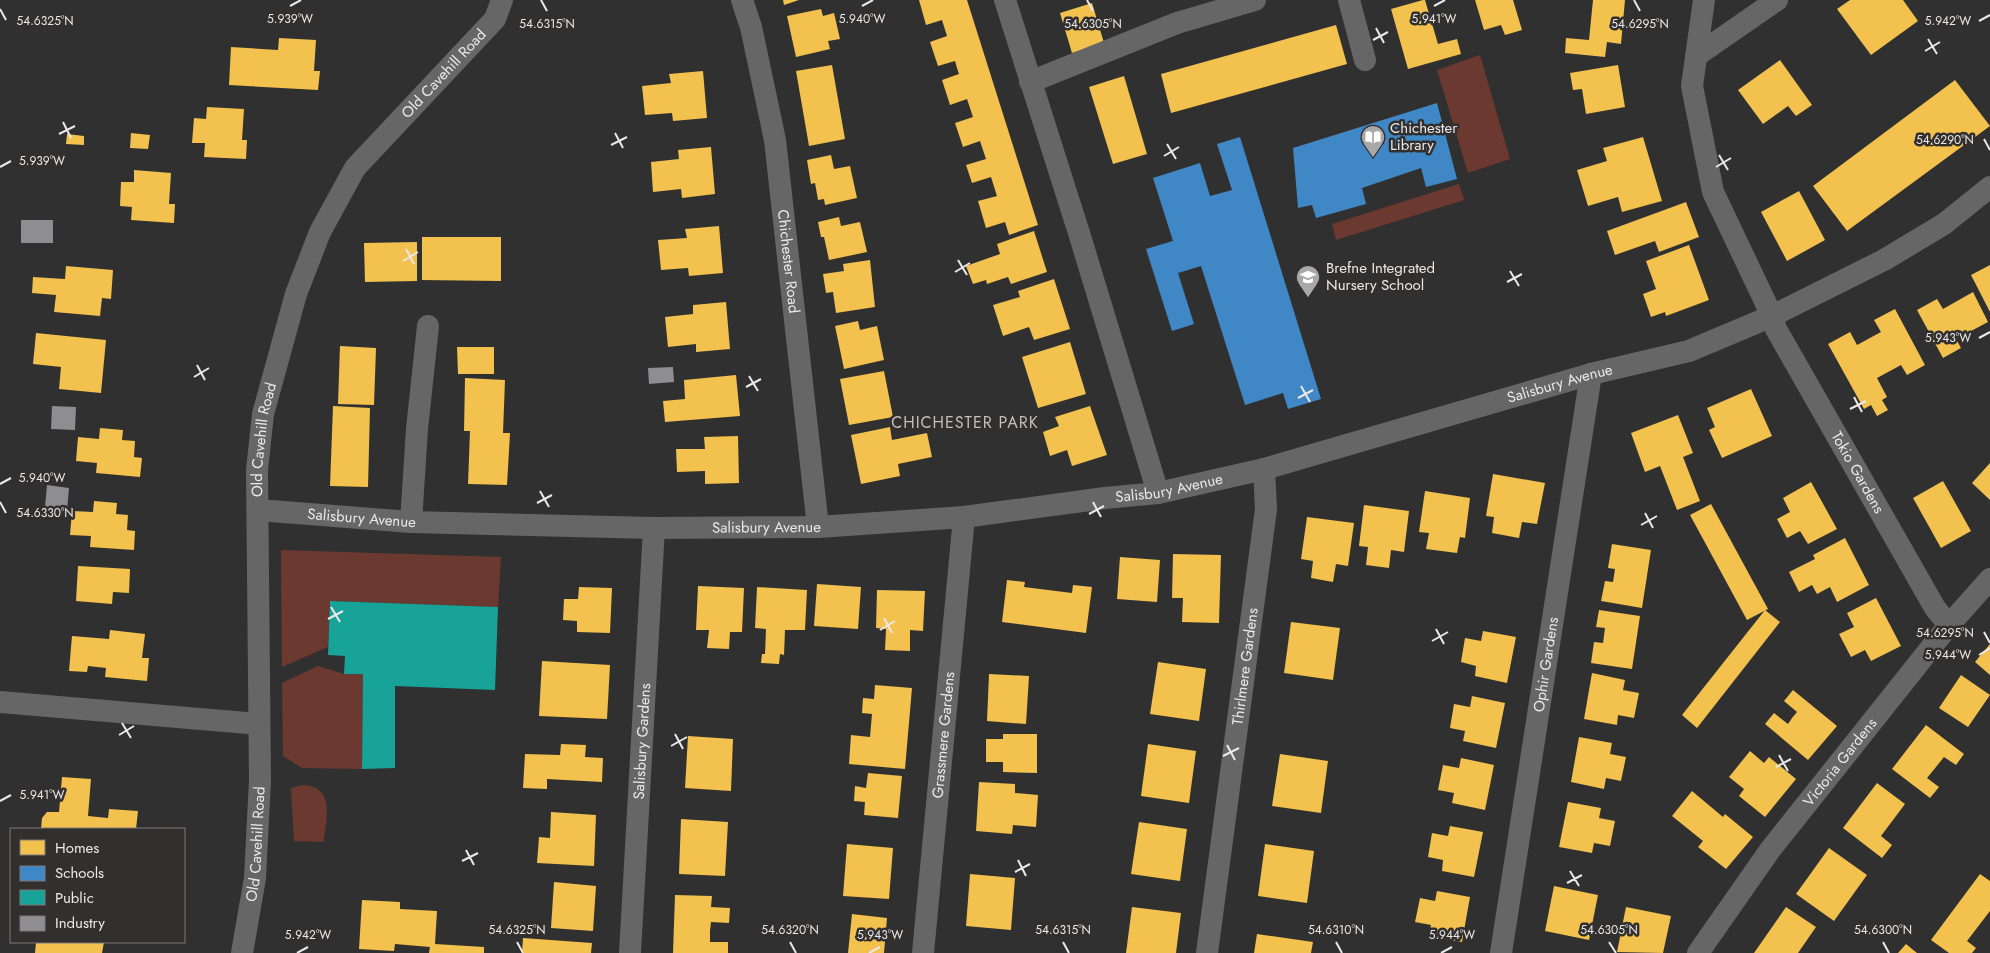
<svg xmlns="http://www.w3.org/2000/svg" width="1990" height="953" font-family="Jost,sans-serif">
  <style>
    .green { fill: #6b3930 }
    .homes { fill: #f2c14e }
    .schools { fill: #3f88c5 }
    .public { fill: #17a398 }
    .industry { fill: #8d8d92 }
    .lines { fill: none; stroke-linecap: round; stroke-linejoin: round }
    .street { stroke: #666; stroke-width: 22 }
    .ticks { fill: none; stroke: #eae8e8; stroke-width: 2 }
    .labels { text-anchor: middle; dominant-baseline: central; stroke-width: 5; stroke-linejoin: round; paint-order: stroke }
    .street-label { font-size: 15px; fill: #eae8e8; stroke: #322f2f }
    .poi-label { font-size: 15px; fill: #eae8e8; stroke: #322f2f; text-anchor: start }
    .neighbourhood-label { font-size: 16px; letter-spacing: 1px; fill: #c3bfbe; stroke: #322f2f }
    .ticks-label { font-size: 12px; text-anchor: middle; fill: #eae8e8; stroke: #322f2f; stroke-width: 5; stroke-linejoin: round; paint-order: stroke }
  </style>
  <rect width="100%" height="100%" fill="#313030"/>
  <!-- green -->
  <g class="green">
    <polygon points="1480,55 1510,159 1468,173 1437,70"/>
    <polygon points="1459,184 1464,200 1336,240 1332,224"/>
    <polygon points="281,550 501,557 498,607 330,601 328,647 282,667"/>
    <polygon points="318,666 344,674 363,674 362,769 302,768 283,756 282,683"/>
    <path d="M303 785C336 787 326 819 324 842L294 841 291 788Z"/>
  </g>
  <!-- homes -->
  <g class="homes">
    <polygon points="783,0 799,0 784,5"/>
    <polygon points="919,0 967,0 1038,225 1009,235 1005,222 986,228 978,201 997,196 996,193 991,177 972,183 966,165 986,159 980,141 963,147 955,123 973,117 967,99 950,105 942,80 959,74 957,68 955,61 938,66 930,42 947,36 942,20 926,25"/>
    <polygon points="1423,0 1425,0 1438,44 1457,39 1461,54 1408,69 1391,9"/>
    <polygon points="1475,0 1513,0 1522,30 1505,35 1501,25 1484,30"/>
    <polygon points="1593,0 1625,0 1621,44 1607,42 1605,57 1565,53 1566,38 1589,40"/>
    <polygon points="1850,0 1903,0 1918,21 1871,55 1837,9"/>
    <polygon points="1092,3 1104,43 1072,53 1060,13"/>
    <polygon points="821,9 823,16 834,13 840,39 828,41 830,49 796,57 787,16"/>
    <polygon points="1336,25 1347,64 1171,113 1161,74"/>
    <polygon points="279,38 316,40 314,71 320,71 318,90 229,85 231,47 278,50"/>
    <polygon points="1780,60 1812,105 1796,116 1788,106 1763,124 1738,90"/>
    <polygon points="832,65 845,139 809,146 796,71"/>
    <polygon points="1618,65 1625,107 1586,114 1582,89 1573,90 1570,73"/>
    <polygon points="703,71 707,118 673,121 672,113 645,115 642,86 671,83 669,74"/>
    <polygon points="1124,76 1147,154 1113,164 1089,87"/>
    <polygon points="1955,80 1990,126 1847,231 1813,186"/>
    <polygon points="207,107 244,109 242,140 247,140 246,159 204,157 205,143 192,143 194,118 206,119"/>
    <polygon points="131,133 150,135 148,149 130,148"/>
    <polygon points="67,134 84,136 84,145 66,144"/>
    <polygon points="1643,137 1662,201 1622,212 1618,197 1588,206 1577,170 1607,161 1603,148"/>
    <polygon points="711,147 715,194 682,198 681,189 653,192 651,162 679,159 678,150"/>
    <polygon points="831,155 834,169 850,166 857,198 825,205 824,199 818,200 815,183 811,184 807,160"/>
    <polygon points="134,170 171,173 169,204 175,204 174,223 131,220 132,207 120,206 121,182 134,182"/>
    <polygon points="1799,191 1825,240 1787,261 1761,212"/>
    <polygon points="1686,202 1699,237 1659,252 1655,241 1615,255 1607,231"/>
    <polygon points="839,217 841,226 860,222 867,252 829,260 824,237 821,237 818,222"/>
    <polygon points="719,226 723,273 689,276 688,268 661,270 658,240 687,238 685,229"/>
    <polygon points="1034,231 1047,272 1011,284 1008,277 987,284 986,280 973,284 966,266 1000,254 997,244"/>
    <polygon points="422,237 501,237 501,281 422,280"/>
    <polygon points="417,242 417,281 365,282 364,243"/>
    <polygon points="1689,245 1709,300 1666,316 1665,312 1651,317 1643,294 1656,289 1646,261"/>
    <polygon points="870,260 875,307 836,313 833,292 826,293 823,274 844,271 843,264"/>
    <polygon points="1990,265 1990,312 1971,275"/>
    <polygon points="66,266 113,270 111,299 102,298 100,316 54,312 56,295 32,293 33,277 65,279"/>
    <polygon points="1054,279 1070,329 1034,340 1029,327 1003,336 993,305 1020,297 1018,291"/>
    <polygon points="1973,292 1988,322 1956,339 1961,348 1943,358 1917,310 1937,299 1943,309"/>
    <polygon points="726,302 730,349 696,352 696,344 668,347 665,317 693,314 693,305"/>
    <polygon points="1895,309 1925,365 1907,375 1901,365 1877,378 1887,397 1882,400 1888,410 1877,416 1871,405 1864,409 1828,344 1850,332 1857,345 1881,332 1874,320"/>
    <polygon points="858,321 860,330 877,326 884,360 844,369 835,326"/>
    <polygon points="36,333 106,340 101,393 59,389 61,367 33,364"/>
    <polygon points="1070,342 1086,394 1038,408 1022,357"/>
    <polygon points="340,346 376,348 374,405 338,404"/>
    <polygon points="457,347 494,347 494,374 458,374"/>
    <polygon points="884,371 893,417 849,425 840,379"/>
    <polygon points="736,375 740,416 665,422 663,401 685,399 684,380"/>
    <polygon points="465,378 505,380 503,433 510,433 507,485 468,484 470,431 464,431"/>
    <polygon points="1751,389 1772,436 1722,458 1709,430 1715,427 1707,408"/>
    <polygon points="333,406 370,408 368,487 330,486"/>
    <polygon points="1090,406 1107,455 1072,466 1067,450 1050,456 1043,432 1059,426 1055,417"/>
    <polygon points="1678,415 1693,453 1683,457 1700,501 1677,510 1660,466 1645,472 1631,433"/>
    <polygon points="890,427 892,440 927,433 932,457 898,464 900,476 861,484 851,435"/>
    <polygon points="100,428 123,430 122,440 135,441 134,457 142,458 140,477 96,473 97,463 76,461 78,437 99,439"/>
    <polygon points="738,436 739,483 705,484 705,471 677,472 676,449 705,449 704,437"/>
    <polygon points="1990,463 1990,500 1972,483"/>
    <polygon points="1493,474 1545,483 1537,524 1522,522 1519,538 1492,533 1494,517 1486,516"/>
    <polygon points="1943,481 1971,531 1941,548 1913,498"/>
    <polygon points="1811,482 1837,529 1808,544 1800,531 1787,538 1777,519 1790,512 1783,498"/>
    <polygon points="1425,491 1470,498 1465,538 1460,537 1457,553 1426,549 1429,533 1419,532"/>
    <polygon points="94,501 117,503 116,514 128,515 127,530 135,531 134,550 90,547 91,536 70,535 72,511 93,512"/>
    <polygon points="1711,504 1768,609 1747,620 1690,515"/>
    <polygon points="1364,505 1409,511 1404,552 1391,550 1389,568 1366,565 1368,547 1359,546"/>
    <polygon points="1307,517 1354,523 1348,566 1336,564 1333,582 1311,578 1313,561 1301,559"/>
    <polygon points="1845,538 1869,585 1837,602 1830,587 1817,594 1812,585 1799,592 1789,572 1815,559 1813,555"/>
    <polygon points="1612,544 1651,550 1642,608 1601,601 1605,581 1613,582 1615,569 1608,568"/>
    <polygon points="1173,554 1221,555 1219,623 1182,622 1183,598 1172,598"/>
    <polygon points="1120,557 1160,560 1157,602 1117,599"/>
    <polygon points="78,566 130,569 129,593 113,592 112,604 76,601"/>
    <polygon points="1007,580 1025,582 1024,587 1072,593 1073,585 1092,587 1086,633 1002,622"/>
    <polygon points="817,584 861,587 858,629 814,626"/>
    <polygon points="698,586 744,588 742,632 730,632 729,649 707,648 709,630 696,630"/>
    <polygon points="579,587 612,588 610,633 577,632 577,621 563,620 564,599 578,599"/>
    <polygon points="757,587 807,590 805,630 785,630 784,655 780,654 779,664 761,663 762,654 765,654 766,629 755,628"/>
    <polygon points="877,590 925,591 923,631 910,630 910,651 885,650 886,629 876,628"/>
    <polygon points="1876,598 1901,646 1871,661 1865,650 1851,657 1839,634 1854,627 1847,613"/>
    <polygon points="1599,610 1640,616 1632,669 1591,663 1594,642 1603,643 1605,628 1596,627"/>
    <polygon points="1765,610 1780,622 1697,728 1682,715"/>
    <polygon points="1291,622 1340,628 1333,680 1284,673"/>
    <polygon points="110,630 145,634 142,658 149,658 147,681 105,677 106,668 88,666 87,672 69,671 72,636 109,639"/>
    <polygon points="1483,631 1516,637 1507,683 1475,676 1476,666 1461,662 1465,638 1481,641"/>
    <polygon points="1990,644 1990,675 1975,662"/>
    <polygon points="542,661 610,665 607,719 539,716"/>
    <polygon points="1158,662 1206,669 1199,721 1150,714"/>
    <polygon points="1592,673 1625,680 1623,690 1639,693 1634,718 1618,715 1617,725 1584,719"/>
    <polygon points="989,674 1029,676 1026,724 987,721"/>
    <polygon points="1961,675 1990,695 1968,727 1939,708"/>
    <polygon points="875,685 912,688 905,769 849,764 851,735 870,737 872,714 862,713 863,698 874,699"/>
    <polygon points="1793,690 1837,726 1808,760 1765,724 1774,713 1788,724 1792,718 1797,712 1784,701"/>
    <polygon points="1472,696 1505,703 1496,748 1463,741 1465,731 1450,728 1454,704 1470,707"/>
    <polygon points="1926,725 1964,754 1956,765 1944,757 1936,767 1927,778 1939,787 1930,798 1892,769"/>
    <polygon points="1003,734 1037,734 1037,773 1003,772 1003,762 986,762 986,739 1003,739"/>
    <polygon points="688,736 733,739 731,791 685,788"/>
    <polygon points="1579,737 1612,743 1610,754 1626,757 1621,781 1606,778 1604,789 1571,782"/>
    <polygon points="561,744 586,745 585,757 603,758 602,782 547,779 547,789 523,788 525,754 560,755"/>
    <polygon points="1148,744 1196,751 1189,803 1141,796"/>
    <polygon points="1750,751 1764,763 1769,757 1796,779 1765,817 1739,796 1744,789 1729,777"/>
    <polygon points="1280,754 1328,761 1321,813 1272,806"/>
    <polygon points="1461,758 1494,765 1485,810 1452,803 1454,793 1438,790 1443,765 1459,768"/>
    <polygon points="868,773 902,776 898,818 864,815 865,802 854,801 855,786 866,788"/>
    <polygon points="62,777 91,779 88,816 108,818 109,809 138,811 136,829 41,829 42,818 47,812 59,812"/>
    <polygon points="979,782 1015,784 1015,793 1038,795 1036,827 1013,825 1012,834 976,831"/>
    <polygon points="1877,783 1905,804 1881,836 1892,845 1882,858 1843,828"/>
    <polygon points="1692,791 1723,817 1725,814 1753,837 1726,869 1698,847 1703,841 1672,816"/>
    <polygon points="1568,802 1601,808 1599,818 1615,821 1610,846 1594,843 1592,853 1559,847"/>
    <polygon points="551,812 596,815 594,866 537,863 539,837 550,838"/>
    <polygon points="681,819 728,822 725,876 679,874"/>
    <polygon points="1139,822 1187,829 1180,881 1131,874"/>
    <polygon points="1450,826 1483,832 1474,877 1442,871 1443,860 1428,857 1432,833 1448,836"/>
    <polygon points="847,844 893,848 889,899 843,896"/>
    <polygon points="1265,844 1314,851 1307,903 1258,896"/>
    <polygon points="1829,848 1867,875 1834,921 1796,894"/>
    <polygon points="970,874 1015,878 1011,930 966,926"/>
    <polygon points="1980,874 1990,881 1990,911 1967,941 1976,948 1972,953 1949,953 1931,940"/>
    <polygon points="554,882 596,886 593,931 551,928"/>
    <polygon points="1554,886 1598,895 1589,940 1545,931"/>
    <polygon points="1437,891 1470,897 1462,942 1429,936 1431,925 1415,922 1420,898 1435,901"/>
    <polygon points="675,895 712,896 711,907 730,908 729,923 711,922 710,931 710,942 728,942 728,953 673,953"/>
    <polygon points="362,900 400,902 400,909 437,911 435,944 484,947 484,953 429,953 430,947 395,944 394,951 359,949"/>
    <polygon points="1132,907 1181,913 1176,953 1126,953"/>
    <polygon points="1626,907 1671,916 1663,953 1617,952"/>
    <polygon points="1786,907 1816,927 1798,953 1754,953"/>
    <polygon points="852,914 887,918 884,953 848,953"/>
    <polygon points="1257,934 1313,942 1311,953 1254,953"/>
    <polygon points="523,938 592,943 591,953 522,953"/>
    <polygon points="36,942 104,942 102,953 35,953"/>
    <polygon points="1906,944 1917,953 1898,953"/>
  </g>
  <!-- schools -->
  <g class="schools">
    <polygon points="1437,103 1457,179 1426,187 1421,168 1362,188 1366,204 1316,218 1312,205 1298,208 1293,148"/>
    <polygon points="1240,137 1321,399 1288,409 1283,393 1245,405 1201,266 1178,273 1194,324 1172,331 1146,249 1173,241 1153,178 1200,163 1210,196 1232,190 1217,144"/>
  </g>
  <!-- public -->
  <polygon class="public" points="330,601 498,607 495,690 395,686 395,768 362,769 363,674 344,674 345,656 328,655"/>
  <!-- industry -->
  <g class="industry">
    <rect x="21" y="220" width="32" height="23"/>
    <polygon points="673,367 674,382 649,384 648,368"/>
    <polygon points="52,406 76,407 75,430 51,429"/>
    <polygon points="47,485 69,488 67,510 45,507"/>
  </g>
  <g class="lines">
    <!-- street -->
    <g class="street">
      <path id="s1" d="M742 0 751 27 775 140 818 527"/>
      <polyline points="1005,0 1079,233 1158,493"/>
      <polyline points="1349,0 1365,60"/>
      <path id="s2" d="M1704 0 1692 86 1713 192 1772 316 1776 329 1935 608 1949 625"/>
      <polyline points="1696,56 1777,0"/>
      <polyline points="1030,82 1177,23 1255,0"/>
      <path id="s3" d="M258 510 411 522 654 528 818 527 964 517 1105 498 1158 493 1264 469 1591 374 1689 351 1772 316 1884 260 1944 224 1990 187"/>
      <polyline points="411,522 417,429 428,326"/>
      <polyline points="0,702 259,724"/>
      <path id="s4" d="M242 953 255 878 260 780 257 470 263 414 296 294 320 232 355 168 495 19 502 0"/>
      <path id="s5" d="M630 953 654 528"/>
      <path id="s6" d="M923 953 964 517"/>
      <path id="s7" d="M1207 953 1266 509 1264 469"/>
      <path id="s8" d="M1501 953 1591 374"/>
      <path id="s9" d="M1698 953 1770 850 1949 625 1990 579"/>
    </g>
  </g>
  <!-- ticks -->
  <path class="ticks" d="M541 0 547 11M1087 0 1093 11M1634 0 1640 11M290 6 301 0M862 6 873 0M1434 6 1445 0M0 9 6 20M1979 21 1990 15M1376 28 1384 43M1928 39 1937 54M1373 40 1388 32M1925 51 1940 42M63 122 71 138M615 133 623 148M59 134 75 126M1984 139 1990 150M1167 144 1176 159M611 145 627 137M1719 155 1728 170M1164 156 1179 147M0 167 11 161M1716 167 1731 158M406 249 414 264M958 260 967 275M403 261 418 252M1510 271 1519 286M955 272 970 263M1507 282 1522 274M1979 338 1990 332M197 365 205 380M749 376 758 391M194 377 209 368M1301 386 1310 402M746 387 761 379M1854 397 1862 412M1298 398 1313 390M1850 409 1866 401M0 484 11 478M540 491 549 507M0 502 6 513M1093 502 1101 517M537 503 552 495M1645 513 1653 528M1089 514 1104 506M1641 525 1657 516M331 607 340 622M884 618 892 633M328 619 343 611M1436 629 1444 644M880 630 895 621M1984 632 1990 643M1432 641 1448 632M1979 655 1990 648M122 723 131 738M675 734 683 749M119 735 134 726M1227 745 1235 760M671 746 687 737M1779 755 1788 771M1223 756 1239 748M1776 767 1791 759M0 801 11 795M466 850 474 865M1018 860 1026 876M462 861 478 853M1570 871 1579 886M1015 872 1030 864M1567 883 1582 875M517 942 523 953M790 942 796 953M1063 942 1069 953M1336 942 1342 953M1609 942 1616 953M1883 942 1889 953M297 953 308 947M869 953 880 947M1441 953 1452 947"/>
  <!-- icons -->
  <defs>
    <g id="library-pin" transform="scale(1.25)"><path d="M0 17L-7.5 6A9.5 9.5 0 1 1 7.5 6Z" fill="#a9a8a8" stroke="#322f2f"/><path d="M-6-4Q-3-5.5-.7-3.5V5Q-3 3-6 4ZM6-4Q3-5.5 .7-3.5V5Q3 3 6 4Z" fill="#fff"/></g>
    <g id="school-pin" transform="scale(1.25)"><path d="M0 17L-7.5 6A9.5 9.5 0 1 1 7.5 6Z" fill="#a9a8a8" stroke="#322f2f"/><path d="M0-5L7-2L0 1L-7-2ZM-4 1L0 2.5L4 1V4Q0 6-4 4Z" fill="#fff"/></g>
  </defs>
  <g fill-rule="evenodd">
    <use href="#library-pin" x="1373" y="137"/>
    <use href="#school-pin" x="1308" y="277"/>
  </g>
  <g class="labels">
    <!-- street labels -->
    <g class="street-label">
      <text stroke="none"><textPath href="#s4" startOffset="934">Old Cavehill Road</textPath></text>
      <text stroke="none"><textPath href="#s1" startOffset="266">Chichester Road</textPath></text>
      <text stroke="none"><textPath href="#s3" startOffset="1319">Salisbury Avenue</textPath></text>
      <text stroke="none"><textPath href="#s4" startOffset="515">Old Cavehill Road</textPath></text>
      <text stroke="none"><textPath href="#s2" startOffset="511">Tokio Gardens</textPath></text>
      <text stroke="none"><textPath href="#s3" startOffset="914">Salisbury Avenue</textPath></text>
      <text stroke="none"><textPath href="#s3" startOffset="104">Salisbury Avenue</textPath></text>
      <text stroke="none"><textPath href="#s3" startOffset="509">Salisbury Avenue</textPath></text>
      <text stroke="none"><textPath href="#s8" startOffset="292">Ophir Gardens</textPath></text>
      <text stroke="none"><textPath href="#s7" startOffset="289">Thirlmere Gardens</textPath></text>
      <text stroke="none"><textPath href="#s6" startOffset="219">Grassmere Gardens</textPath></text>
      <text stroke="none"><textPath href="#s5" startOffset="212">Salisbury Gardens</textPath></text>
      <text stroke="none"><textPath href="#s9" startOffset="238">Victoria Gardens</textPath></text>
      <text stroke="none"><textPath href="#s4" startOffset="110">Old Cavehill Road</textPath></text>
    </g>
    <!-- poi labels -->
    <g class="poi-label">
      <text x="1390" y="128">Chichester<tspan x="1390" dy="17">Library</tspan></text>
      <text x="1326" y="268">Brefne Integrated<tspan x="1326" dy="17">Nursery School</tspan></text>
    </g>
    <!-- neighbourhood labels -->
    <g class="neighbourhood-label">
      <text x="965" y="422">CHICHESTER PARK</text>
    </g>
  </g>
  <g class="ticks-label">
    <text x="290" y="23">5.939°W</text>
    <text x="862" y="23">5.940°W</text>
    <text x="1434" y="23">5.941°W</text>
    <text x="45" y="25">54.6325°N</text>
    <text x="1948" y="25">5.942°W</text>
    <text x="547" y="28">54.6315°N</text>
    <text x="1093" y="28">54.6305°N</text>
    <text x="1640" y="28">54.6295°N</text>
    <text x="1945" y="144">54.6290°N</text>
    <text x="42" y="165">5.939°W</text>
    <text x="1948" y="342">5.943°W</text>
    <text x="42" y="482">5.940°W</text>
    <text x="45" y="517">54.6330°N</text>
    <text x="1945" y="637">54.6295°N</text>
    <text x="1948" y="659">5.944°W</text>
    <text x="42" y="799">5.941°W</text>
    <text x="517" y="934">54.6325°N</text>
    <text x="790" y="934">54.6320°N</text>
    <text x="1063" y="934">54.6315°N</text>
    <text x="1336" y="934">54.6310°N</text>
    <text x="1609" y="934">54.6305°N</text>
    <text x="1883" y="934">54.6300°N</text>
    <text x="308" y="939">5.942°W</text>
    <text x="880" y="939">5.943°W</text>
    <text x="1452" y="939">5.944°W</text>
  </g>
  <!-- legend -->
  <rect x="10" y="828" width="175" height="115" fill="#322f2f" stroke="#7c7979"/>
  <rect x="20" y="840" width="25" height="15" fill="#f2c14e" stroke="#7c7979"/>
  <text x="55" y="853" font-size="15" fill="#eae8e8">Homes</text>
  <rect x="20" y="866" width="25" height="15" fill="#3f88c5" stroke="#7c7979"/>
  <text x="55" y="878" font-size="15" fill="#eae8e8">Schools</text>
  <rect x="20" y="890" width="25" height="15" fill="#17a398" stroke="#7c7979"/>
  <text x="55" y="903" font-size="15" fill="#eae8e8">Public</text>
  <rect x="20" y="916" width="25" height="15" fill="#8d8d92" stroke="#7c7979"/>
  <text x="55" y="928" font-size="15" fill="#eae8e8">Industry</text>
</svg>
